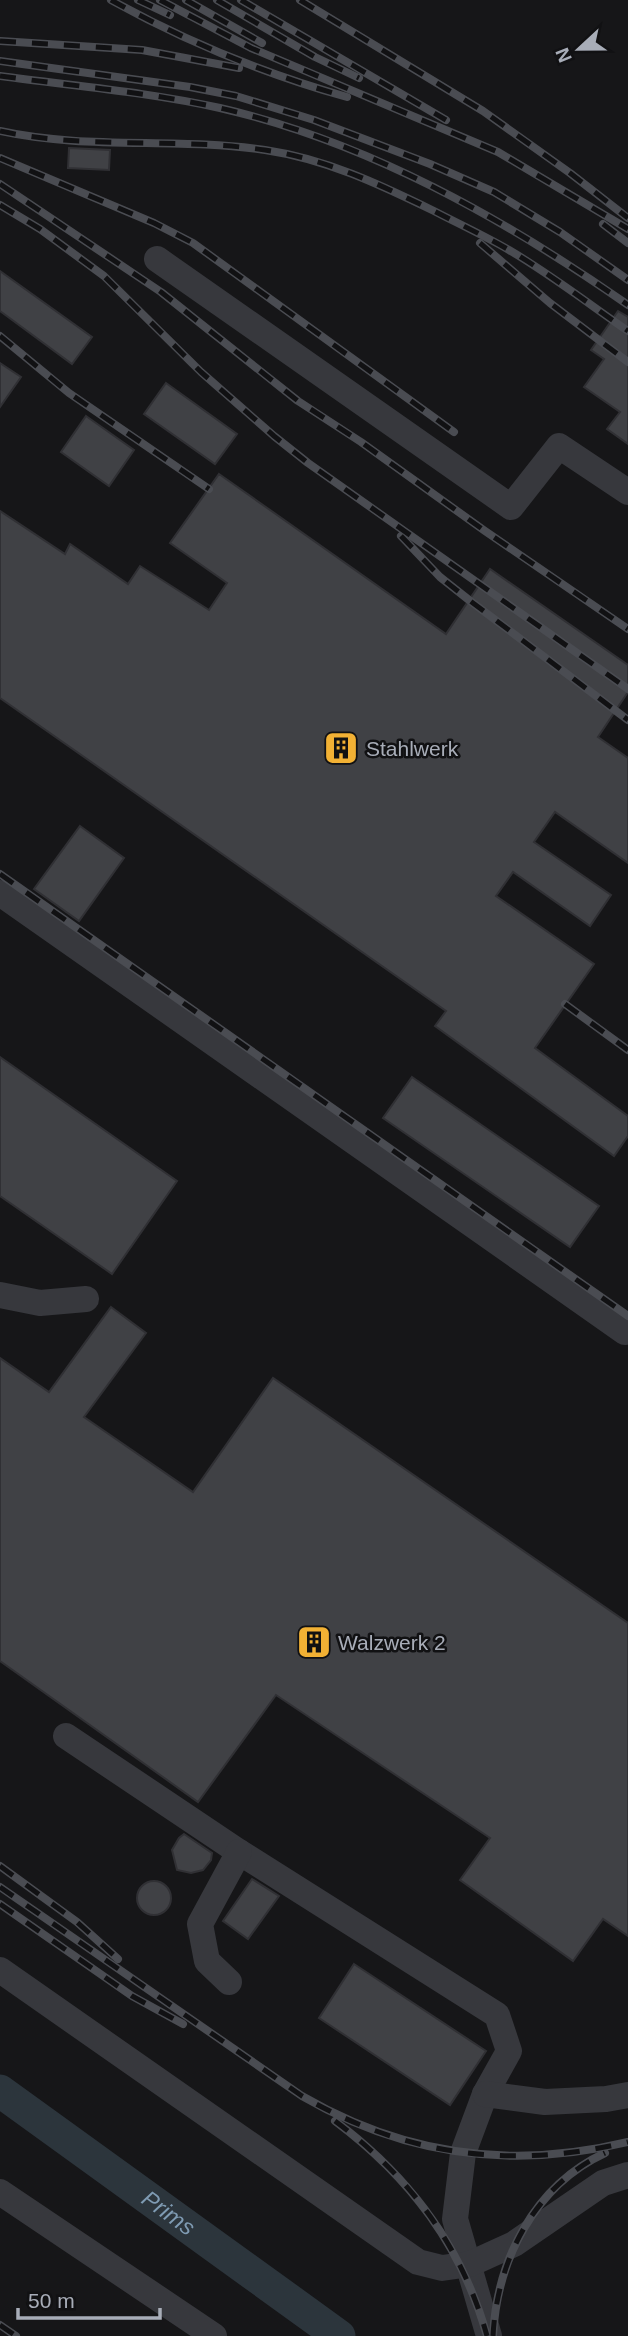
<svg xmlns="http://www.w3.org/2000/svg" width="628" height="2336" font-family="Arial,sans-serif">
  <style>
    .lines { fill: none; stroke-linecap: round; stroke-linejoin: round }
    .river { stroke: #2c353c; stroke-width: 33 }
    .building { fill: #404145; stroke: #303034; stroke-width: 2 }
    .minor { stroke: #37383d; stroke-width: 26 }
    .rail-casing { stroke: #4a4c52; stroke-width: 8 }
    .rail { stroke: #111113; stroke-width: 5; stroke-dasharray: 16; stroke-linecap: butt }
    .labels { text-anchor: middle; dominant-baseline: central; stroke-width: 5; stroke-linejoin: round; paint-order: stroke }
    .poi-label { font-size: 21px; fill: #a8adb8; stroke: #111113; text-anchor: start }
    .water-label { font-size: 23px; font-style: italic; fill: #7f9bb3; stroke: #111113 }
  </style>
  <rect width="100%" height="100%" fill="#161618"/>
  <g class="lines">
    <!-- river -->
    <path class="river" id="s1" d="M0 2091 339 2336"/>
  </g>
  <!-- building -->
  <g class="building">
    <polygon points="69,148 110,150 109,170 68,168"/>
    <polygon points="0,271 92,337 72,364 0,311"/>
    <polygon points="618,311 628,317 628,444 607,429 620,412 584,387 604,359 591,350"/>
    <polygon points="0,363 21,377 0,407"/>
    <polygon points="166,383 237,434 215,464 144,414"/>
    <polygon points="86,416 134,450 109,486 61,452"/>
    <polygon points="219,474 446,634 490,569 628,665 628,692 598,737 628,758 628,863 555,812 534,842 611,895 590,926 513,872 496,896 594,964 535,1048 628,1116 628,1136 614,1156 435,1026 446,1011 0,698 0,511 65,554 70,544 128,584 140,566 209,610 227,583 170,543"/>
    <polygon points="80,826 124,858 79,921 34,889"/>
    <polygon points="0,1057 177,1181 112,1274 0,1196"/>
    <polygon points="412,1077 599,1206 570,1247 383,1118"/>
    <polygon points="111,1307 146,1333 84,1417 193,1492 273,1378 628,1623 628,1936 603,1919 573,1961 460,1880 490,1838 276,1695 198,1802 0,1661 0,1358 49,1392"/>
    <polygon points="184,1834 212,1853 211,1860 203,1870 191,1873 177,1870 172,1850 179,1838"/>
    <polygon points="252,1879 279,1896 248,1939 223,1921"/>
    <circle cx="154" cy="1898" r="17"/>
    <polygon points="354,1964 486,2051 450,2105 319,2018"/>
  </g>
  <g class="lines">
    <!-- minor -->
    <g class="minor">
      <polyline points="157,259 511,507 559,446 628,492"/>
      <polyline points="0,893 625,1332 628,1327"/>
      <polyline points="0,1295 40,1303 86,1299"/>
      <polyline points="66,1736 239,1852 497,2015 509,2051 485,2094 463,2153 455,2219 489,2336"/>
      <polyline points="0,1970 418,2262 442,2268 470,2264 514,2244 603,2183 628,2175"/>
      <polyline points="229,1982 207,1961 200,1924 239,1852"/>
      <polyline points="485,2094 545,2102 606,2099 628,2095"/>
      <polyline points="0,2192 214,2336"/>
    </g>
    <!-- rail casing -->
    <g class="rail-casing">
      <g id="rail">
        <path d="M111 0C185 41 265 74 347 97"/>
        <polyline points="138,0 170,15"/>
        <polyline points="160,0 251,48 498,152 628,229"/>
        <polyline points="186,0 262,43"/>
        <polyline points="217,0 315,57 359,78"/>
        <polyline points="241,0 446,120"/>
        <polyline points="300,0 483,111 570,173 628,218"/>
        <polyline points="0,41 142,50 239,68"/>
        <polyline points="0,61 190,87 236,96 314,120 430,164 494,192 560,232 628,280"/>
        <path d="M0 76C73 86 148 92 220 108 368 142 505 219 628 305"/>
        <path d="M0 131C87 150 177 137 265 150 326 159 379 184 434 211 459 224 485 236 509 250 550 274 589 304 628 331"/>
        <polyline points="0,158 154,223 193,243 454,432"/>
        <polyline points="0,184 161,292 298,401 361,442 485,531 628,629"/>
        <polyline points="0,205 40,229 104,276 201,372 274,436 308,463 628,689"/>
        <polyline points="603,224 628,243"/>
        <polyline points="480,243 550,303 628,362"/>
        <polyline points="0,336 69,393 209,489"/>
        <polyline points="401,536 440,577 469,600 628,720"/>
        <polyline points="0,874 628,1316"/>
        <polyline points="565,1004 628,1050"/>
        <polyline points="0,1866 77,1922 118,1959"/>
        <path d="M0 1887 302 2096C405 2156 513 2170 628 2142"/>
        <polyline points="0,1904 132,1996 183,2024"/>
        <path d="M335 2121C410 2177 462 2246 487 2336"/>
        <polyline points="0,2325 16,2336"/>
        <path d="M493 2336C497 2260 534 2186 605 2153"/>
      </g>
    </g>
    <!-- rail -->
    <use href="#rail" class="rail"/>
  </g>
  <!-- icons -->
  <defs>
    <g id="building-square" transform="scale(1.75)"><rect x="-9" y="-9" width="18" height="18" rx="4" fill="#f2b134" stroke="#111113"/><path d="M-4-6H4V6H1V3H-1V6H-4ZM-2.5-4.3h1.7v1.8h-1.7ZM.8-4.3h1.7v1.8H.8ZM-2.5-1h1.7V.8h-1.7ZM.8-1h1.7V.8H.8Z" fill="#111"/></g>
  </defs>
  <g fill-rule="evenodd">
    <use href="#building-square" x="341" y="748"/>
    <use href="#building-square" x="314" y="1642"/>
  </g>
  <g class="labels">
    <!-- poi labels -->
    <g class="poi-label">
      <text x="366" y="748">Stahlwerk</text>
      <text x="338" y="1642">Walzwerk 2</text>
    </g>
    <!-- water labels -->
    <g class="water-label">
      <text stroke="none"><textPath href="#s1" startOffset="208">Prims</textPath></text>
    </g>
  </g>
  <!-- north arrow -->
  <g transform="translate(579 49) rotate(248)" stroke="#111113" stroke-width="5" paint-order="stroke">
  <path d="M0-5L12 26L0 18L-12 26Z" fill="#a8adb8"/>
  <text y="-10" font-size="19" font-weight="bold" text-anchor="middle" fill="#a8adb8">N</text>
  </g>
  <!-- scale -->
  <path d="M18 2308v10h142v-10" fill="none" stroke="#a8adb8" stroke-width="3.5"/>
  <text x="28" y="2308" font-size="21" fill="#a8adb8" stroke="#111113" stroke-width="5" paint-order="stroke">50 m</text>
</svg>
